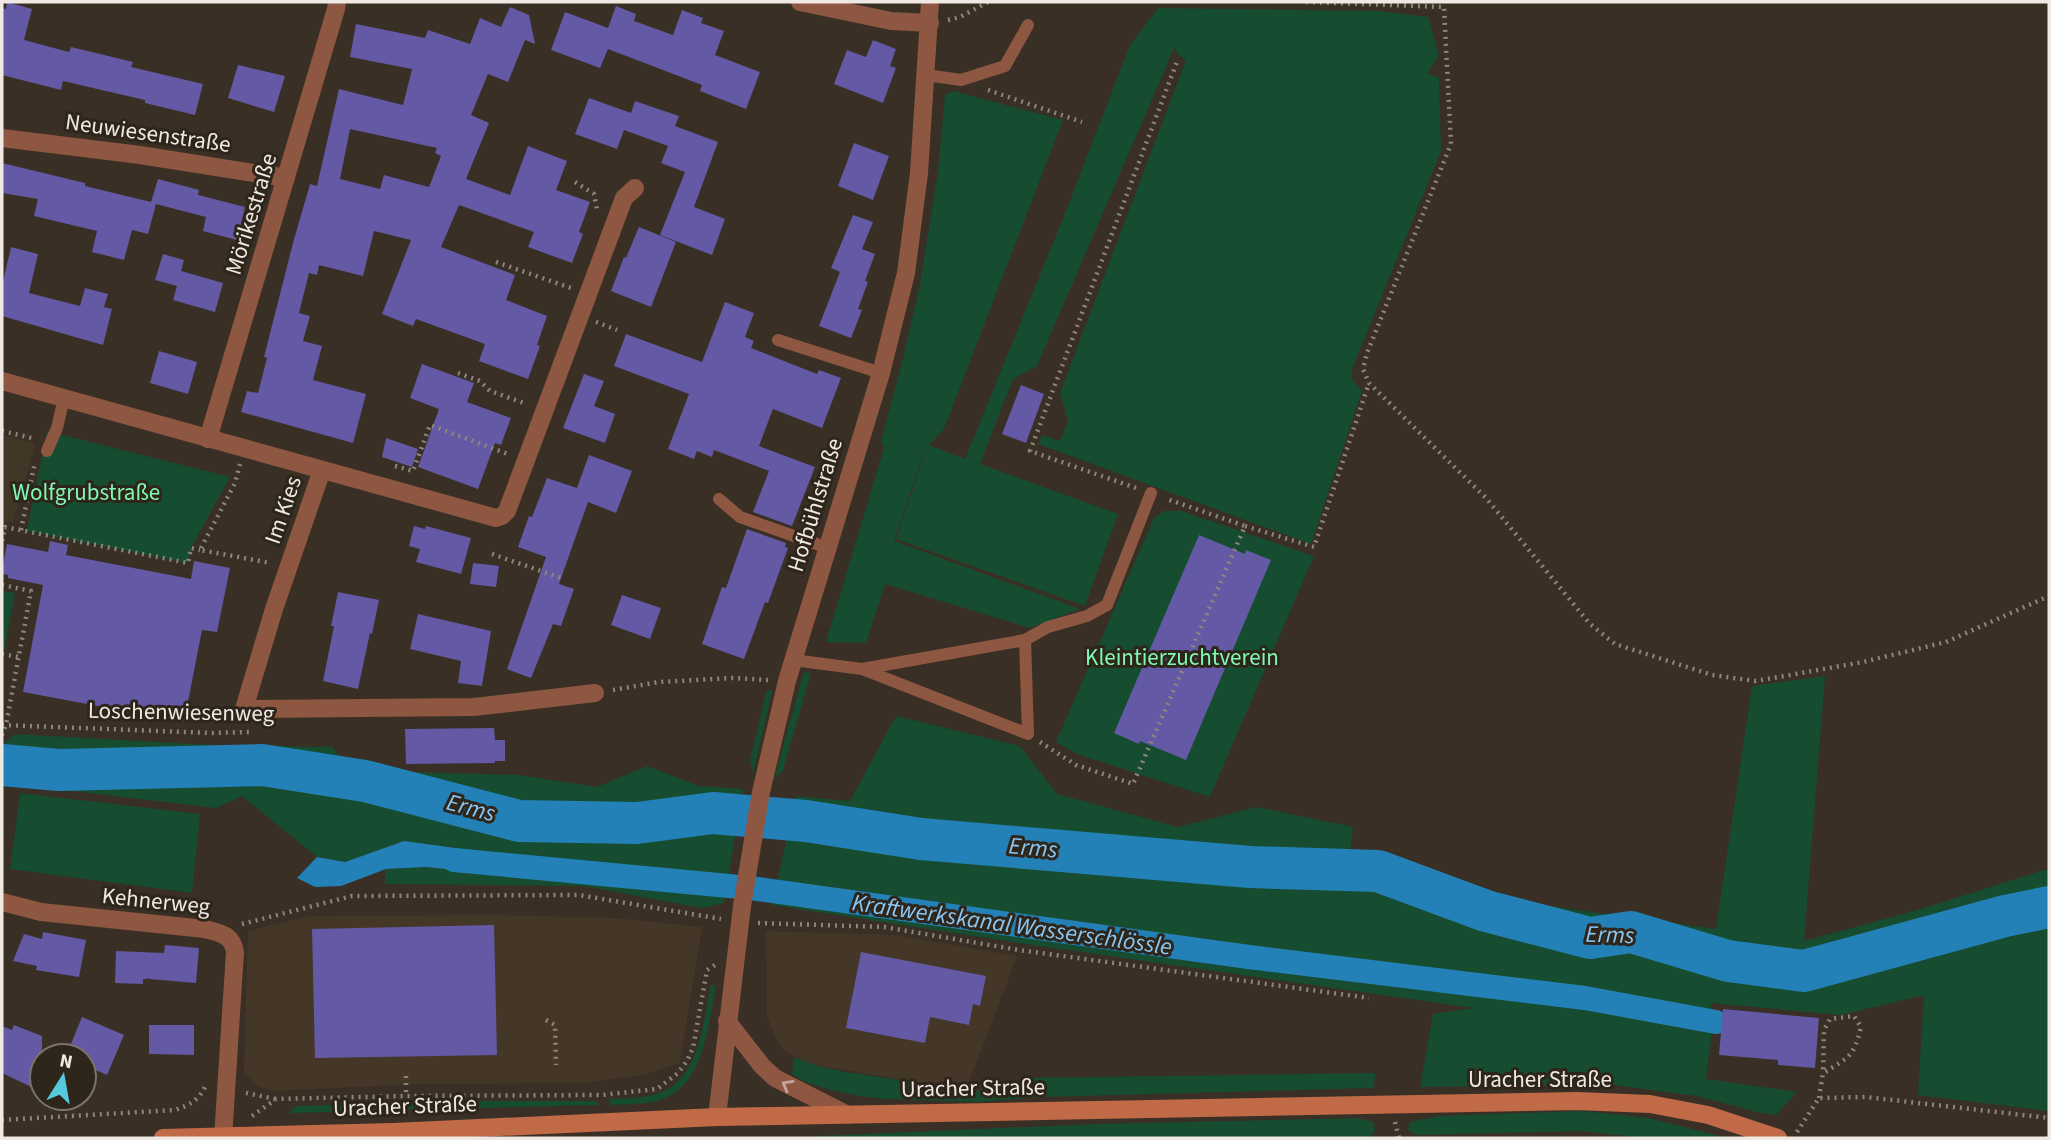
<svg xmlns="http://www.w3.org/2000/svg" width="2051" height="1140" font-family="'Source Sans 3',sans-serif">
  <style>
    .built { fill: #453727 }
    .education { fill: #423727 }
    .green { fill: #164c30 }
    .water { fill: #2481b7 }
    .lines { fill: none; stroke-linecap: round; stroke-linejoin: round }
    .canal { stroke: #2481b7; stroke-width: 24 }
    .river { stroke: #2481b7; stroke-width: 42 }
    .building { fill: #6359a5; fill-rule: evenodd }
    .path { stroke: #8e857d; stroke-width: 4.5; stroke-dasharray: 2 5; stroke-linecap: butt }
    .lane { stroke: #8e5742; stroke-width: 12 }
    .street { stroke: #8e5742; stroke-width: 18 }
    .secondary { stroke: #c16a48; stroke-width: 18 }
    .oneway { stroke: #c4a79b }
    .labels { text-anchor: middle; dominant-baseline: central; stroke-width: 6; stroke-linejoin: round; paint-order: stroke }
    .street-label { font-size: 23px; fill: #f0e9e3; stroke: #2e251b }
    .park-label { font-size: 23px; fill: #7ff9b4; stroke: #2e251b }
    .water-label { font-size: 24px; font-style: italic; fill: #89c7f3; stroke: #2e251b }
  </style>
  <rect width="100%" height="100%" fill="#392f25"/>
  <!-- built -->
  <g class="built">
    <polygon points="494,915 616,918 702,927 680,1063 647,1074 587,1083 416,1084 272,1091 256,1085 244,1072 248,931 310,916"/>
    <polygon points="766,931 892,935 1017,956 966,1090 809,1064 785,1051 776,1039 767,1017"/>
  </g>
  <!-- education -->
  <polygon class="education" points="2,435 30,442 35,446 13,522 2,522"/>
  <!-- green -->
  <g class="green">
    <polygon points="1158,8 1380,11 1428,17 1439,56 1427,73 1439,78 1441,151 1352,369 1352,380 1362,391 1311,544 1038,444 1042,435 1060,441 1068,421 1060,393 1186,60 1177,54 1175,46 1037,366 1013,379 980,464 1118,514 1085,606 896,539 926,451 923,457 894,541 1080,609 1030,628 885,584 866,643 826,642 884,448 881,440 903,359 920,284 938,171 945,95 953,91 1063,120 944,429 929,445 965,459 1062,221 1130,45"/>
    <polygon points="47,431 230,477 191,548 188,563 27,531"/>
    <polygon points="1164,511 1181,511 1314,556 1210,797 1077,754 1056,742 1154,518"/>
    <polygon points="2,591 15,593 4,651 2,650"/>
    <polygon points="804,672 811,673 783,770 774,779"/>
    <polygon points="1825,676 1804,941 1914,911 2044,870 2049,870 2049,1111 1918,1095 1924,995 1841,1015 1711,1003 1712,1031 1706,1079 1797,1092 1776,1115 1757,1112 1696,1096 1614,1085 1420,1087 1433,1014 1473,1008 1019,943 772,905 796,796 850,801 896,716 1020,746 1057,794 1178,827 1257,807 1353,827 1349,860 1469,895 1716,929 1752,686"/>
    <polygon points="770,689 772,691 753,774 750,760 766,693"/>
    <polygon points="15,734 211,745 332,747 342,760 372,771 519,775 597,787 647,766 699,786 743,789 724,903 702,908 583,886 385,884 385,869 426,867 485,873 404,841 345,862 317,857 242,796 216,808 20,785 2,785 2,745"/>
    <polygon points="20,793 200,814 192,893 10,869"/>
    <path d="M711 985 716 986C708 1025 705 1085 660 1100 645 1105 625 1104 610 1105V1099C625 1098 644 1099 659 1093 700 1079 703 1021 711 985Z"/>
    <path d="M794 1057C819 1069 846 1072 873 1076 920 1083 966 1090 1013 1094L1020 1078 1375 1073 1374 1088 1042 1097 977 1102 886 1099 860 1096 827 1089 806 1082 792 1074Z"/>
    <polygon points="489,1101 598,1101 598,1105 288,1113 296,1106"/>
    <polygon points="1582,1111 1649,1118 1727,1138 1646,1138 1580,1131 1419,1135 1413,1134 1408,1129 1410,1123 1417,1120 1440,1116"/>
    <polygon points="1358,1118 1373,1122 1375,1130 1369,1138 813,1138 819,1136 1095,1124"/>
  </g>
  <!-- water -->
  <polygon class="water" points="404,841 491,853 485,873 426,867 386,869 341,886 315,887 297,878 317,857 345,862"/>
  <g class="lines">
    <!-- canal -->
    <polyline class="canal" points="454,860 750,888 1249,957 1585,998 1716,1022"/>
    <!-- river -->
    <polyline class="river" points="2,765 59,770 262,765 365,781 519,821 637,823 713,813 806,821 921,839 1250,867 1378,871 1486,911 1590,938 1631,932 1728,961 1804,971 2005,916 2049,907"/>
  </g>
  <!-- building -->
  <g class="building">
    <polygon points="7,2 32,9 24,40 69,52 71,47 133,62 131,67 203,84 195,115 145,103 145,100 63,81 61,90 2,75 2,8 6,9"/>
    <polygon points="616,6 636,14 634,21 673,35 682,10 703,18 701,23 724,31 715,55 760,72 746,109 700,91 702,85 608,49 600,68 551,50 565,12 608,28"/>
    <path d="M510 7 529 15 535 44 525 40 508 82 488 74 471 115 489 123 466 179 510 195 528 146 567 161 556 190 590 202 579 232 583 234 572 263 528 247 534 232 459 205 441 247 515 275 506 300 547 316 537 345 540 346 528 379 479 361 485 344 416 319 413 326 382 314 411 240 374 231 363 276 319 265 317 275 309 273 299 313 310 316 303 341 322 346 313 380 366 394 353 443 241 412 247 391 258 393 267 358 264 357 293 243 310 184 317 186 339 89 403 105 412 69 350 57 356 24 425 38 428 30 470 44 480 18 501 27ZM350 129 437 148 435 153 441 156 429 187 384 175 380 189 340 179Z"/>
    <polygon points="873,40 896,49 890,66 896,68 883,103 834,84 847,50 866,57"/>
    <polygon points="238,65 285,76 274,112 228,98"/>
    <polygon points="589,98 631,113 635,101 679,116 675,126 718,142 694,207 725,219 712,255 660,235 685,172 661,163 668,146 624,130 617,149 575,134"/>
    <polygon points="854,143 889,156 873,200 838,186"/>
    <polygon points="2,163 85,183 85,186 151,202 158,179 199,190 198,195 245,207 237,240 203,231 206,217 156,204 148,234 132,230 124,260 92,252 97,231 34,216 38,199 2,193"/>
    <polygon points="853,215 873,222 862,249 875,254 865,281 868,282 858,309 862,310 851,338 819,326 840,272 831,268"/>
    <polygon points="639,227 676,242 651,307 611,291 624,257 626,258"/>
    <polygon points="11,247 38,254 29,293 80,306 85,288 108,294 104,307 112,309 103,345 2,316 2,286"/>
    <polygon points="163,254 184,260 181,271 223,283 215,312 173,300 177,286 155,280"/>
    <polygon points="725,302 754,313 745,337 754,341 751,348 817,374 819,370 841,378 822,428 773,409 759,446 815,467 792,526 753,512 769,471 714,450 712,457 697,451 694,459 668,449 689,394 614,366 626,334 702,362"/>
    <polygon points="159,351 197,362 188,394 150,383"/>
    <polygon points="422,364 474,383 467,402 511,418 501,445 495,443 478,489 418,467 439,409 410,398"/>
    <polygon points="584,374 604,381 594,406 615,414 605,443 563,428"/>
    <polygon points="1021,385 1044,394 1026,443 1002,434"/>
    <polygon points="386,438 418,449 412,467 382,457"/>
    <polygon points="589,455 632,471 616,513 588,502 559,584 574,589 561,626 553,624 531,678 507,669 546,557 518,547 529,516 532,517 547,478 577,488"/>
    <polygon points="414,526 425,529 426,526 471,538 461,574 416,562 420,549 409,546"/>
    <polygon points="747,529 786,543 785,547 788,548 768,603 765,602 744,659 702,644 722,587 726,588"/>
    <polygon points="1199,535 1245,554 1246,550 1271,560 1186,760 1140,741 1139,744 1114,733"/>
    <polygon points="50,541 68,545 66,555 191,579 194,561 230,568 217,632 202,630 184,722 23,692 43,585 8,578 8,575 2,574 2,570 7,544 48,552"/>
    <polygon points="473,563 499,566 496,587 470,584"/>
    <polygon points="338,592 379,600 372,634 370,633 358,689 323,681 334,626 331,626"/>
    <polygon points="622,595 661,608 650,639 611,625"/>
    <polygon points="418,614 491,631 482,686 458,683 461,661 410,649"/>
    <polygon points="494,728 495,740 505,740 505,761 495,761 495,763 406,764 405,729"/>
    <polygon points="494,925 497,1055 315,1058 312,929"/>
    <polygon points="43,932 86,940 79,977 36,970 37,966 13,961 24,934 42,939"/>
    <polygon points="165,945 199,948 196,983 149,979 149,977 148,979 143,979 143,984 115,983 116,951 164,953"/>
    <polygon points="861,952 986,976 980,1006 973,1004 969,1025 930,1017 925,1043 846,1028"/>
    <polygon points="1723,1009 1819,1018 1815,1068 1778,1065 1778,1060 1719,1055"/>
    <polygon points="82,1017 124,1035 107,1075 84,1065 84,1056 66,1056"/>
    <polygon points="14,1025 42,1036 42,1092 2,1073 2,1026 12,1030"/>
    <polygon points="149,1025 194,1025 194,1055 149,1054"/>
  </g>
  <g class="lines">
    <!-- path -->
    <g class="path">
      <polyline points="1306,2 1444,7 1451,144 1367,353 1363,369 1369,383 1486,498 1590,624 1615,644 1712,675 1756,681 1863,662 1946,642 2049,596"/>
      <polyline points="948,20 960,17 988,2"/>
      <polyline points="988,90 1082,122"/>
      <polyline points="575,182 594,194 597,210"/>
      <polyline points="496,262 571,288"/>
      <polyline points="596,322 617,330"/>
      <polyline points="458,373 480,381 490,391 527,404"/>
      <polyline points="2,431 36,439"/>
      <polyline points="240,464 235,483 200,550 271,563"/>
      <polyline points="395,466 413,471 430,425 508,454"/>
      <polyline points="1136,488 1030,451 1178,59"/>
      <polyline points="1245,526 1314,547 1369,383"/>
      <polyline points="21,530 35,462"/>
      <polyline points="2,541 5,527 188,563 191,548 200,550"/>
      <polyline points="492,554 561,578"/>
      <polyline points="2,585 31,591 6,725 2,735"/>
      <polyline points="2,654 19,657"/>
      <polyline points="613,690 659,682 733,678 768,680"/>
      <polyline points="2,725 211,733 249,732"/>
      <polyline points="1040,742 1076,765 1133,784 1245,526 1167,499"/>
      <polyline points="758,923 884,927 1019,950 1369,998"/>
      <polyline points="242,924 352,896 579,895 721,919"/>
      <polyline points="546,1020 555,1025 556,1065"/>
      <polyline points="406,1076 406,1096"/>
      <polyline points="246,1093 275,1099"/>
      <path d="M1819 1098 1823 1073C1848 1058 1854 1057 1861 1027L1854 1016 1830 1019 1824 1030 1823 1073"/>
      <polyline points="252,1116 276,1099 406,1096 602,1095 657,1089 678,1073 687,1061 693,1048 707,970 715,965"/>
      <path d="M2 1120 175 1110C189 1105 198 1101 205 1087"/>
      <polyline points="1395,1122 1399,1138"/>
      <polyline points="1797,1132 1819,1098 1866,1097 2049,1118"/>
    </g>
    <!-- lane -->
    <g class="lane">
      <polyline points="926,75 961,80 1005,66 1028,25"/>
      <polyline points="778,340 881,373"/>
      <polyline points="47,451 57,428 64,398"/>
      <polyline points="719,499 740,517 828,548"/>
      <polyline points="1025,640 1048,627 1087,616 1107,605 1151,493"/>
      <polyline points="793,660 862,669 1025,640 1028,734 862,669"/>
    </g>
    <!-- street -->
    <g class="street">
      <polyline points="800,2 891,21 930,23"/>
      <polyline points="2,138 140,155 286,178"/>
      <polyline points="2,381 496,518 502,516 507,511 624,198 635,188"/>
      <polyline points="208,439 336,9 337,2"/>
      <polyline points="322,470 274,609 244,709 474,707 595,693"/>
      <path d="M2 902 41 912 205 929C220 933 232 934 235 952L223 1138"/>
      <polyline points="727,1021 762,1066 775,1078 848,1115"/>
      <polyline points="717,1117 742,906 761,792 787,681 881,373 906,273 919,173 930,2"/>
    </g>
    <!-- secondary -->
    <polyline class="secondary" points="163,1138 393,1132 717,1117 1577,1101 1650,1104 1708,1115 1778,1138"/>
  </g>
  <!-- one-way arrows -->
  <defs><path id="oneway-chevron" d="M-2-3.5L2.5 0L-2 3.5" fill="none" stroke-width="1.6" stroke-linecap="round" stroke-linejoin="round" transform="scale(1.75)"/></defs>
  <use class="oneway" href="#oneway-chevron" transform="translate(787 1085) rotate(-150)"/>
  <g class="labels">
    <!-- street labels -->
    <g class="street-label">
      <text transform="translate(148 133) rotate(8)">Neuwiesenstraße</text>
      <text transform="translate(251 214) rotate(-73)">Mörikestraße</text>
      <text transform="translate(815 505) rotate(-73)">Hofbühlstraße</text>
      <text transform="translate(283 510) rotate(-71)">Im Kies</text>
      <text transform="translate(181 712) rotate(1)">Loschenwiesenweg</text>
      <text transform="translate(156 901) rotate(6)">Kehnerweg</text>
      <text x="1540" y="1079">Uracher Straße</text>
      <text transform="translate(973 1088) rotate(-1)">Uracher Straße</text>
      <text transform="translate(405 1106) rotate(-2)">Uracher Straße</text>
    </g>
    <!-- park labels -->
    <g class="park-label">
      <text x="86" y="492">Wolfgrubstraße</text>
      <text x="1182" y="657">Kleintierzuchtverein</text>
    </g>
    <!-- water labels -->
    <g class="water-label">
      <text transform="translate(471 808) rotate(15)">Erms</text>
      <text transform="translate(1033 848) rotate(5)">Erms</text>
      <text transform="translate(1012 925) rotate(8)">Kraftwerkskanal Wasserschlössle</text>
      <text transform="translate(1610 935) rotate(2)">Erms</text>
    </g>
  </g>
  <!-- border -->
  <rect width="2051" height="1140" fill="none" stroke="#f0e9e3" stroke-width="7"/>
  <!-- north arrow -->
  <g transform="translate(63 1077) rotate(11)"><circle r="33" fill="#2e251b" stroke="#7c736b" stroke-width="2"/>
  <path d="M0-5L12 26L0 18L-12 26Z" fill="#54cadd"/>
  <text y="-10" font-size="19" font-weight="bold" text-anchor="middle" fill="#f0e9e3">N</text>
  </g>
</svg>
